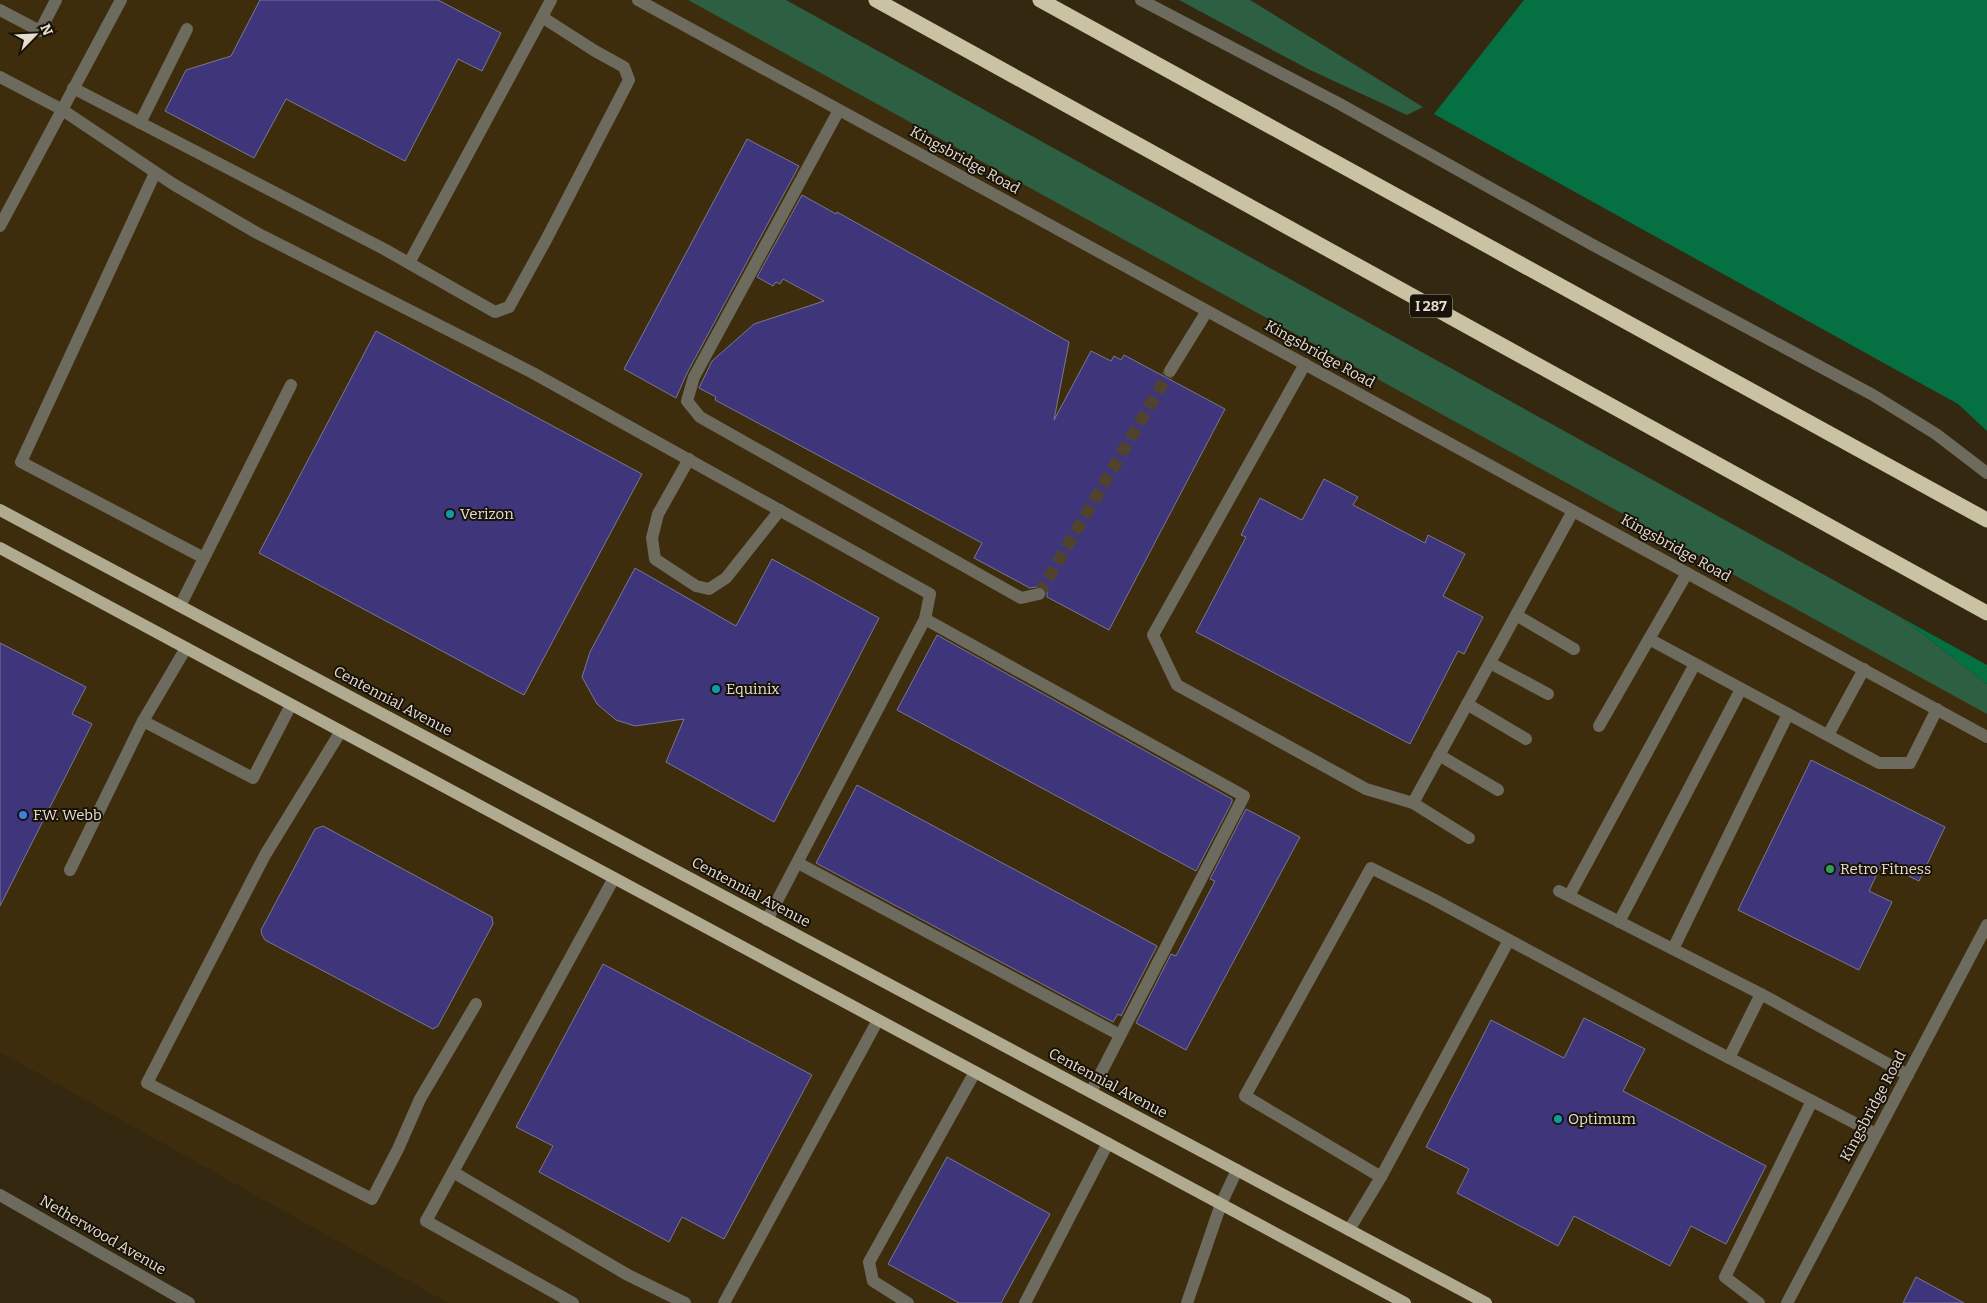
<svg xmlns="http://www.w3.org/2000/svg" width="1987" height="1303" font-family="Bitter,serif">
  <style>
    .built { fill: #3d2d0d }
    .green { fill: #2d5f42 }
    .forest { fill: #057042 }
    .building { fill: #3f357a; stroke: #787793 }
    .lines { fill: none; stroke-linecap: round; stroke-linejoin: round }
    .minor-tunnel { stroke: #50432d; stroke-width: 12; stroke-dasharray: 12 6; stroke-linecap: butt }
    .minor { stroke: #6d6a5e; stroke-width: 12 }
    .major { stroke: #afaa90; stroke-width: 12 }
    .highway { stroke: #c9c3a4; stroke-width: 15 }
    .culture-dot { fill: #0f9aa8; stroke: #181208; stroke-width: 2 }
    .shop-dot { fill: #3f7fe0; stroke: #181208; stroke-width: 2 }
    .leisure-dot { fill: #2e9e5b; stroke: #181208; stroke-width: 2 }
    .labels { text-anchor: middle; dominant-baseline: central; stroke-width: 4; stroke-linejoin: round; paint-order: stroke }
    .shield { fill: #181208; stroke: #a8a093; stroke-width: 1 }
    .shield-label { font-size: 14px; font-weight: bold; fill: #e6ddcf }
    .street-label { font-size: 15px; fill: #e6ddcf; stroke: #181208 }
    .poi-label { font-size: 15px; fill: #e6ddcf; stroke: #181208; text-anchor: start }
  </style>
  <rect width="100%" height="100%" fill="#352810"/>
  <!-- built -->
  <polygon class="built" points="0,0 688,0 1983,711 1987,714 1987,1303 448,1303 0,1052"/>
  <!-- green -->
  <g class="green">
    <polygon points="688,0 786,0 1902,618 1987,684 1987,714"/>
    <polygon points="1179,0 1250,0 1423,107 1407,115 1308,69"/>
  </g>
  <!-- forest -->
  <g class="forest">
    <polygon points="1524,0 1987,0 1987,431 1958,404 1434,114"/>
    <polygon points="1902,618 1987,665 1987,684"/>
  </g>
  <!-- building -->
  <g class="building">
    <polygon points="260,0 438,0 501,33 482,71 458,59 405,161 286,99 254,158 165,111 186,70 231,56"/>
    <polygon points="747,139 799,166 687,373 676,398 624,369"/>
    <polygon points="802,195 836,214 837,212 1069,342 1054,420 1091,351 1111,361 1114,356 1121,360 1124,355 1225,409 1109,630 1047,597 1047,592 1042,586 1030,588 974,558 982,543 715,400 716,397 699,388 712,361 754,324 824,301 783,279 780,284 776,282 773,286 757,277"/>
    <polygon points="376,331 642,474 524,695 259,553"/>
    <polygon points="1324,479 1358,497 1353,505 1425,543 1428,535 1465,554 1443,596 1483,617 1464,654 1458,651 1410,744 1196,632 1246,537 1241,535 1260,498 1302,520"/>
    <polygon points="772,559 879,618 774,822 666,762 684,719 635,726 616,720 597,704 582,677 590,652 635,568 736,626"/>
    <polygon points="937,635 1232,799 1232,802 1196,871 897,710"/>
    <polygon points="0,643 86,687 72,714 92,724 0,906"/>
    <polygon points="1811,760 1945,827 1919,881 1882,863 1869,891 1892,902 1859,970 1738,910"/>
    <polygon points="857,785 1157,946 1121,1016 1118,1014 1113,1022 816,863"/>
    <polygon points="1246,809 1300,837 1186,1050 1136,1023 1171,954 1176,956 1215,881 1210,879"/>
    <polygon points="323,826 492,917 493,924 438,1026 433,1029 265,940 262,935 261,930 315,829"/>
    <polygon points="603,964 812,1075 724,1239 682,1217 669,1242 539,1172 553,1146 516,1127"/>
    <polygon points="1584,1018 1645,1049 1623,1091 1766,1166 1726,1244 1691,1226 1670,1266 1574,1216 1558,1246 1457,1193 1469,1169 1426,1147 1491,1020 1564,1058"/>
    <polygon points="947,1157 1050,1214 1001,1303 959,1303 888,1264"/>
    <polygon points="1916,1277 1964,1303 1903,1303"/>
  </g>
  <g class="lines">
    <!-- minor-tunnel -->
    <polyline class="minor-tunnel" points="1039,594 1170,371"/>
    <!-- minor -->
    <g class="minor">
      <polyline points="638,0 1987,737"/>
      <polyline points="1141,0 1338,103 1591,244 1873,395 1936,434 1987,473"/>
      <polyline points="0,10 40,31 56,0"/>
      <polyline points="0,77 61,109 173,184 257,233 533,373 930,594 925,619 767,920"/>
      <polyline points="73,88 384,249 495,312 509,307 546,240 629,80 624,67 595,51 542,17 551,0"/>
      <polyline points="839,110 694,377 687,401 700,417 1021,598 1039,594"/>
      <polyline points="140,123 187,29"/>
      <polyline points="155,173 21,462 204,558"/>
      <polyline points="0,226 121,0"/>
      <polyline points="409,263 542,17"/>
      <polyline points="1305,364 1153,635 1177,685 1366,789 1413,803 1573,511"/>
      <polyline points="1170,371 1207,311"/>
      <polyline points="689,459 658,514 652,538 655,559 696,586 709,589 726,578 780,510"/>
      <polyline points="1687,573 1649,639 1879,763 1910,763 1937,709"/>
      <polyline points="180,606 291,385"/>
      <polyline points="1516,615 1574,649"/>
      <polyline points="925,619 1244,796 1091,1092"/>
      <polyline points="186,648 143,721 253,778 291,705"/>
      <polyline points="1490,663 1548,694"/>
      <polyline points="1467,704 1526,739"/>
      <polyline points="1599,726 1649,639"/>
      <polyline points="341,731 265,855 147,1083 372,1199 398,1149 420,1099 476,1004"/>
      <polyline points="1828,735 1864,669"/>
      <polyline points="1439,755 1498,790"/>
      <polyline points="1413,803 1469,838"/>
      <polyline points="798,863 1120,1035"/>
      <polyline points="70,870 143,721"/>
      <polyline points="1559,891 1761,994 1908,1075"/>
      <polyline points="1569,896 1695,664"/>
      <polyline points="1619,922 1741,689"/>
      <polyline points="1673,949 1788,714"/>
      <polyline points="1729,1058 1761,994"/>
      <polyline points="453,1172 626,1274 685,1303"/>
      <polyline points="1381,1177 1245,1096 1371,868 1433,899 1706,1046 1876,1134"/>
      <polyline points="0,1195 189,1303"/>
      <polyline points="1349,1230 1381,1177 1509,940"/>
      <polyline points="573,1303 426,1221 614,878"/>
      <polyline points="724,1303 878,1020"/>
      <polyline points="908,1303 873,1281 869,1262 975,1072"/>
      <polyline points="1025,1303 1108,1143"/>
      <polyline points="1187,1303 1221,1204 1237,1170"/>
      <polyline points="1759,1303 1725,1277 1812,1101"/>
      <polyline points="1787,1303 1987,925"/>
    </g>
    <!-- major -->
    <g class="major">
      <polyline points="0,510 1486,1303"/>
      <polyline points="0,548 1405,1303"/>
    </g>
    <!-- highway -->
    <g class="highway">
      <polyline points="876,0 1987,613"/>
      <polyline points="1040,0 1987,520"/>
    </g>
  </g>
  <!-- markers -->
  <g class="culture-dot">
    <circle cx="450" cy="514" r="5"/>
    <circle cx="716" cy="689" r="5"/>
    <circle cx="1558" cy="1119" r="5"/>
  </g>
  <circle class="shop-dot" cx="23" cy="815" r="5"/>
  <circle class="leisure-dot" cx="1830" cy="869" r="5"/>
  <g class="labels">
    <!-- shield labels -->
    <rect class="shield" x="1410" y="294.5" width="42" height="23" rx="4"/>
    <g class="shield-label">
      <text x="1431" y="306">I 287</text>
    </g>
    <!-- street labels -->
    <g class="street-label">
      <text transform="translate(965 160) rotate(29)">Kingsbridge Road</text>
      <text transform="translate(1320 354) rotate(29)">Kingsbridge Road</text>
      <text transform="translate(1676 548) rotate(29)">Kingsbridge Road</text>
      <text transform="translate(393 701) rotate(28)">Centennial Avenue</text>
      <text transform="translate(751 892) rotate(28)">Centennial Avenue</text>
      <text transform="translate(1108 1083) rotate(28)">Centennial Avenue</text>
      <text transform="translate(1873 1106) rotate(-62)">Kingsbridge Road</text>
      <text transform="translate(103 1235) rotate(30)">Netherwood Avenue</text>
    </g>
    <!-- poi labels -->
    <g class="poi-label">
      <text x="460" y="514">Verizon</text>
      <text x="726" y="689">Equinix</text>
      <text x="33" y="815">F.W. Webb</text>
      <text x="1840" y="869">Retro Fitness</text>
      <text x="1568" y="1119">Optimum</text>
    </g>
  </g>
  <!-- north arrow -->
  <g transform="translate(35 35) rotate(66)" stroke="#181208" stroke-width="4" paint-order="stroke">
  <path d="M0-4L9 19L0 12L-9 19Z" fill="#e6ddcf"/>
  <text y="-8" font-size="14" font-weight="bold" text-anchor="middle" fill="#e6ddcf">N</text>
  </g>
</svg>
